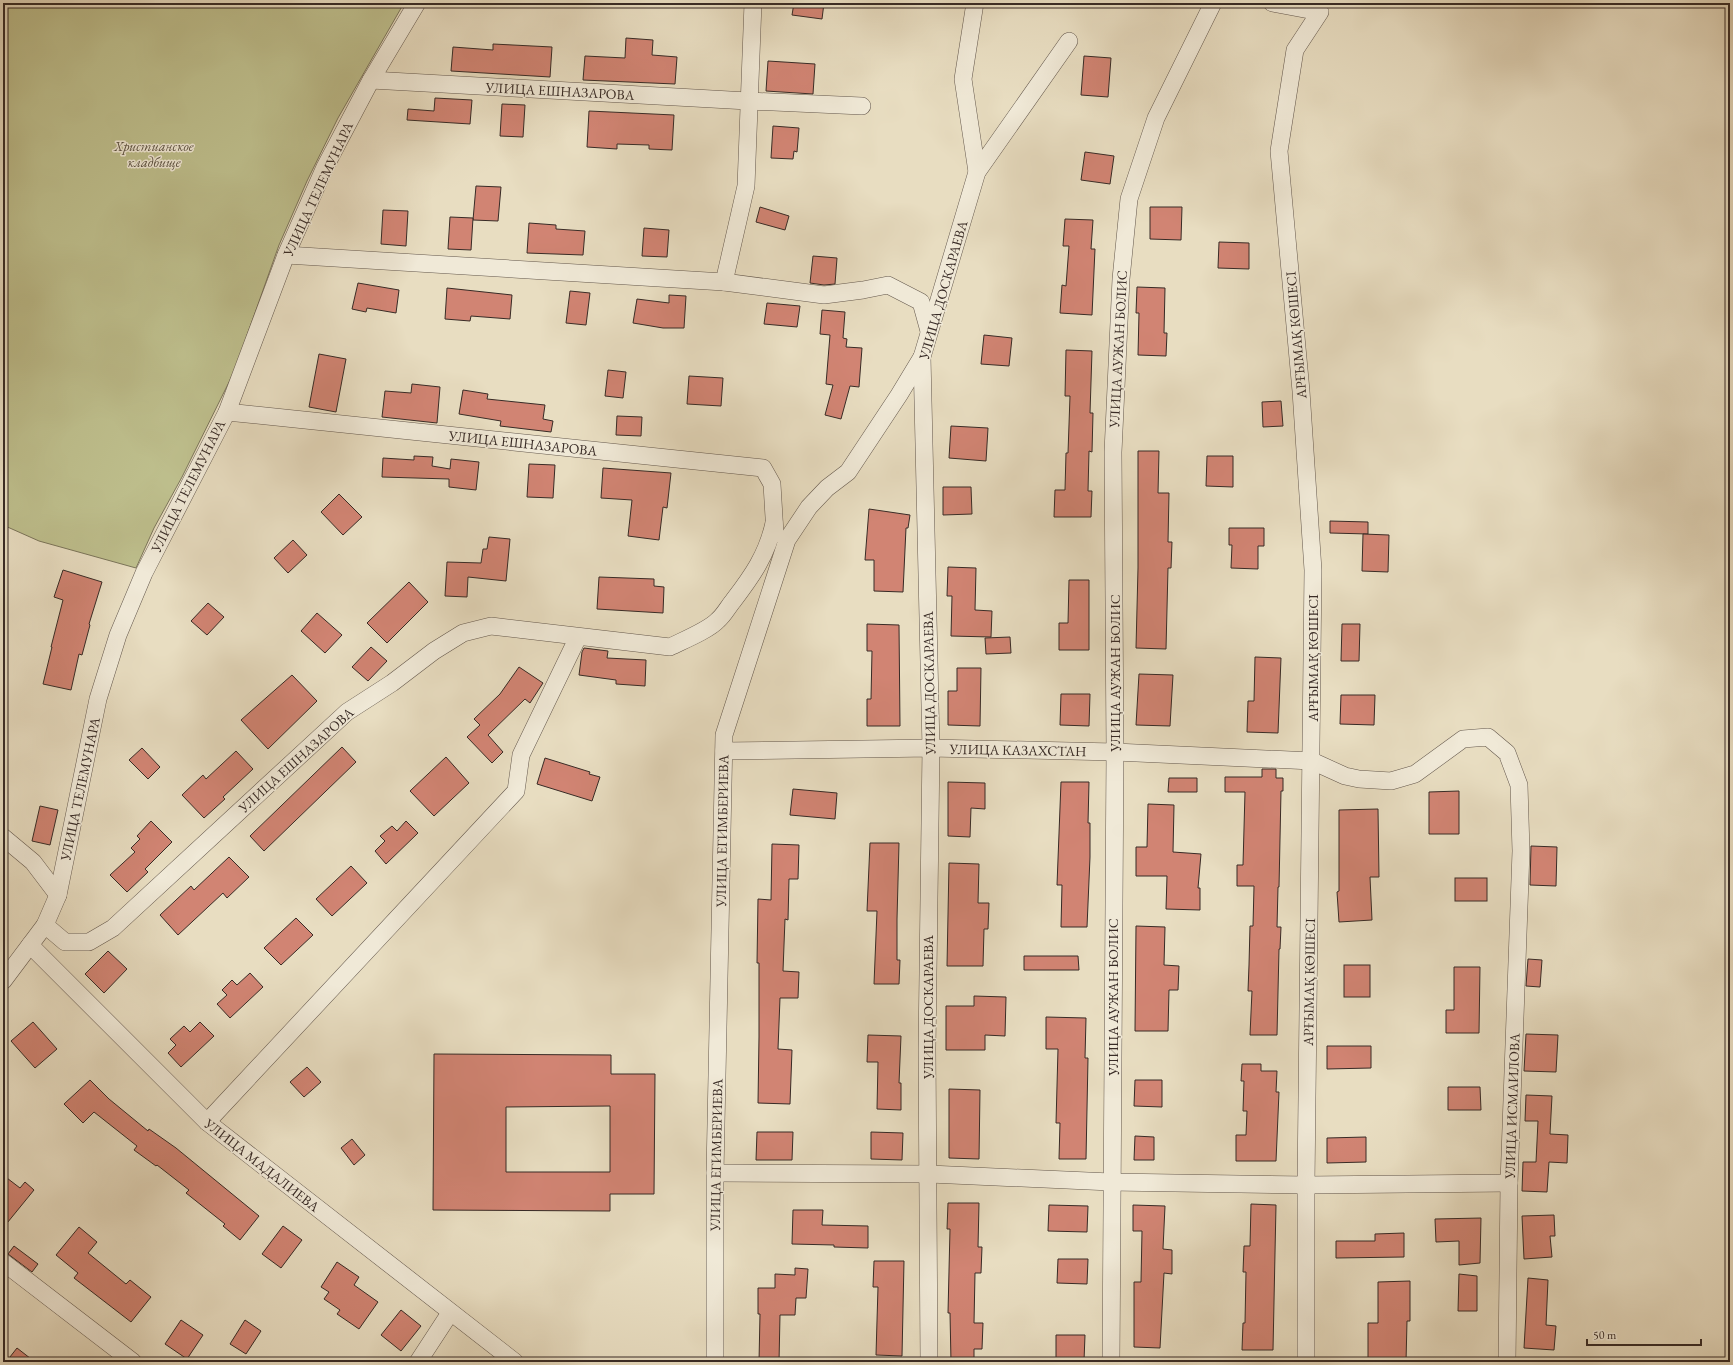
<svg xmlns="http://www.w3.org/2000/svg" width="1733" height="1365" font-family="'EB Garamond',serif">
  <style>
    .green { fill: #bebf8d; stroke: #7b755a }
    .building { fill: #d18473; stroke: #382b26; fill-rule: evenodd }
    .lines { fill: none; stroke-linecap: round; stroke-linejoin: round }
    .minor-casing { stroke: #64584d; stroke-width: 18 }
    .minor { stroke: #f0e9d7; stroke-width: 17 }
    .labels { text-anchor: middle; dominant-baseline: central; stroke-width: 3; stroke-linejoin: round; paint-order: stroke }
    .street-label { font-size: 14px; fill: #382b26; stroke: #f0e9d7 }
    .park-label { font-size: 14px; font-style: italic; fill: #5a5040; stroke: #f0e9d7 }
  </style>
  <rect width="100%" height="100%" fill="#e8ddc1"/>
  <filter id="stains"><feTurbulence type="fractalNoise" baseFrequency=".005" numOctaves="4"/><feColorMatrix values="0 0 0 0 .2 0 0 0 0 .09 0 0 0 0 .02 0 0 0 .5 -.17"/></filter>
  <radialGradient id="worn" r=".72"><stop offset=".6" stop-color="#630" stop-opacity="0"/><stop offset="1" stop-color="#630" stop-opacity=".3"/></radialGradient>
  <!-- green -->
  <polygon class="green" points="3,3 404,3 338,118 307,181 279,245 234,372 182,477 154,528 136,568 39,541 3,525"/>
  <!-- building -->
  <g class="building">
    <polygon points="794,3 824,3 822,19 792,15"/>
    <polygon points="626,38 653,40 652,55 677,57 675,84 583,80 585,56 625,58"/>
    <polygon points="493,44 552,47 550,77 451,71 453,47 493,50"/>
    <polygon points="1084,56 1111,58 1108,97 1081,95"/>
    <polygon points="768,61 815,64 813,94 766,91"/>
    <polygon points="435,98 472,100 470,124 407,120 408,109 434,111"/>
    <polygon points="502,104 525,105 523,137 500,136"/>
    <polygon points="589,111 674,115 672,150 649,149 649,145 617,144 617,149 587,147"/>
    <polygon points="773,126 799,128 797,152 794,151 793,159 771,158"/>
    <polygon points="1085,152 1114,156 1110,184 1081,180"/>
    <polygon points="476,186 501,187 498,221 473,220"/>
    <polygon points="760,207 789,216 785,230 756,222"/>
    <polygon points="1150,207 1182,207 1181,240 1150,239"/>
    <polygon points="383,210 408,211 406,246 381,244"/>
    <polygon points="450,217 473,218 471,250 448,249"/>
    <polygon points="1065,219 1093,220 1091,249 1095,249 1092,315 1060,313 1062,285 1066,286 1069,246 1063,246"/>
    <polygon points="529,223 556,225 556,229 585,231 583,255 527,253"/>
    <polygon points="644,228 669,230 667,257 642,256"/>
    <polygon points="1219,242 1249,243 1249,269 1218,268"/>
    <polygon points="813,256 837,258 835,284 824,285 810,283"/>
    <polygon points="358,283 399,290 396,313 367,308 366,312 352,309"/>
    <polygon points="1137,287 1165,288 1164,333 1167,333 1166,356 1138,355 1139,313 1136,313"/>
    <polygon points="447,288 512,295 510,319 471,316 470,321 445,319"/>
    <polygon points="570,291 590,293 586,325 566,323"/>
    <polygon points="669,295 686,296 684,328 663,328 633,323 637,299 669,303"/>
    <polygon points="767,303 800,306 797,327 764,324"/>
    <polygon points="822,310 845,312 843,338 847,339 846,347 862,348 859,387 850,386 841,419 825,415 833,385 826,384 830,335 820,334"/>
    <polygon points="984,335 1012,338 1009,366 981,364"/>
    <polygon points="1066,350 1092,351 1090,413 1093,413 1092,452 1089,451 1088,491 1092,491 1091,517 1054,517 1055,490 1065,490 1066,453 1068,453 1070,396 1065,396"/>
    <polygon points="319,354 346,359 336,412 309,407"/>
    <polygon points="608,370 626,372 623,398 605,396"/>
    <polygon points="689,376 723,378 721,406 687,404"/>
    <polygon points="412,384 440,387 437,423 382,417 385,391 411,393"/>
    <polygon points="463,390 488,394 487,399 545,405 543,419 553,421 551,432 500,426 501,421 459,414"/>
    <polygon points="1281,401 1283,426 1263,427 1262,402"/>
    <polygon points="617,416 642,417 641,436 616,435"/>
    <polygon points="951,426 988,428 986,461 949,458"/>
    <polygon points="1138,451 1159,451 1158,493 1169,493 1168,542 1172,542 1171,568 1168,568 1166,649 1136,648 1138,568"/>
    <polygon points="414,456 433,457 432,466 450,469 451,459 479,462 476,490 449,487 449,479 382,477 383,458 414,460"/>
    <polygon points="1207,456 1233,456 1233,487 1206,486"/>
    <polygon points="529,464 555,465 553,498 527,497"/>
    <polygon points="603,468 671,473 667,508 663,507 659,540 628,536 632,500 601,498"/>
    <polygon points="943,487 971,487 972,514 943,515"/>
    <polygon points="339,494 362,517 343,535 321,512"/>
    <polygon points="869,509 910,515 908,528 906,528 903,592 874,591 874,560 865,560"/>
    <polygon points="1330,521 1368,522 1368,534 1330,533"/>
    <polygon points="1229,528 1264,528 1264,546 1258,546 1258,569 1231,568 1232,545 1229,545"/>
    <polygon points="1363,534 1389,535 1388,572 1362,571"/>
    <polygon points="489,537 510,539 506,581 468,577 467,597 445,596 447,562 481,563 483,549 487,549"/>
    <polygon points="293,540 307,555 288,573 274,558"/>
    <polygon points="948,567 976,568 975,610 992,611 991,637 951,636 952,596 947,596"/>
    <polygon points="63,570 102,582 89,624 90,625 82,655 79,654 71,690 43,684 52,647 51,647 63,600 54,597"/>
    <polygon points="599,577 654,579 654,586 664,587 663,613 597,609"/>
    <polygon points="1069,580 1089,580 1089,650 1059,650 1059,623 1068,623"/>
    <polygon points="409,582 428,602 387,643 367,623"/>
    <polygon points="208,603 224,617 207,635 191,621"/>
    <polygon points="317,613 342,635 325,653 301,631"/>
    <polygon points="867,624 899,625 900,726 867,726 867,699 871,699 872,651 867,651"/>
    <polygon points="1342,624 1360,624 1359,661 1341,661"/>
    <polygon points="1010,637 1011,653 986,654 985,638"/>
    <polygon points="371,647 387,661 368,681 352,667"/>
    <polygon points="584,648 608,651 607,658 646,660 645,686 616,684 616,680 579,675 582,652"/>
    <polygon points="1255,657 1281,658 1278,733 1247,732 1248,701 1254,701"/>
    <polygon points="519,667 543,683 530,703 525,699 488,735 503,752 492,763 467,737 480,725 474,719 500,694"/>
    <polygon points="957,668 981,668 980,726 948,725 948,691 957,691"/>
    <polygon points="1139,674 1173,675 1170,726 1136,725"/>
    <polygon points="292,675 317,701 268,749 241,720"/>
    <polygon points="1061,694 1090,694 1089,726 1060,725"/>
    <polygon points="1341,695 1375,695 1374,725 1340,724"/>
    <polygon points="342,747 356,762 264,851 250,836"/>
    <polygon points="142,748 160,767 148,779 129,760"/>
    <polygon points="236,751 253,769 223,797 225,799 204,818 182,795 203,775 206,779"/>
    <polygon points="446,757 469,783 434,816 410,791"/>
    <polygon points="545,758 590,772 589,774 600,777 592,801 537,784"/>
    <polygon points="1262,769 1276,769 1276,778 1283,778 1283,791 1281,791 1279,887 1278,887 1277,927 1281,927 1280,949 1279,949 1277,1035 1250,1035 1252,991 1248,991 1249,965 1250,926 1253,926 1254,886 1237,886 1237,865 1243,865 1245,792 1225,792 1225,777 1262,777"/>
    <polygon points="1169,778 1197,778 1197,792 1168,792"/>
    <polygon points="948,782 985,783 985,809 971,808 970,837 948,836"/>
    <polygon points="1061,782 1089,782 1088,823 1090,823 1090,857 1087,927 1061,927 1062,885 1057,885"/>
    <polygon points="793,789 837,793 835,819 790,815"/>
    <polygon points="1459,791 1459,834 1429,834 1429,792"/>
    <polygon points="1148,804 1174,805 1173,852 1201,854 1198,888 1200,888 1200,910 1166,909 1167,876 1136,876 1136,847 1147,847"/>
    <polygon points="40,806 58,810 50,845 32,841"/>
    <polygon points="1378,809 1379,877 1370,877 1372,920 1339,922 1337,892 1339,891 1339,810"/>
    <polygon points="151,821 172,842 145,869 148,872 127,892 110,875 135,852 131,848 140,839 137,836"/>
    <polygon points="406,821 418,833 386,864 375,851 385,841 380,836 392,826 397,831"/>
    <polygon points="870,843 899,843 897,919 897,960 900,960 899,984 874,984 877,911 867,911"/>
    <polygon points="772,844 799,845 798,879 789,879 788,920 785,919 783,971 799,972 798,998 780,998 778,1049 792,1050 790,1104 758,1103 759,1037 759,963 757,963 758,899 771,900"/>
    <polygon points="1531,846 1557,847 1556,886 1530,885"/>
    <polygon points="229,857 249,877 227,898 223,893 178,935 160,915 191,886 194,890"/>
    <polygon points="949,863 979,864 978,903 989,903 988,929 984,929 983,966 947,966"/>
    <polygon points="351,866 367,883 332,916 316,899"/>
    <rect x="1455" y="878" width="32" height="23"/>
    <polygon points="296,918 313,935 281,965 264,948"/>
    <polygon points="1136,926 1165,927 1164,965 1179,966 1178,990 1169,990 1168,1031 1135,1031"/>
    <polygon points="108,951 127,969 104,993 85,974"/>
    <polygon points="1024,956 1078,956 1079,970 1024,970"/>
    <polygon points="1528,959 1542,960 1540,987 1526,986"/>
    <rect x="1344" y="965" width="26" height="32"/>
    <polygon points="1454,967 1480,967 1479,1033 1446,1033 1446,1010 1454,1010"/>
    <polygon points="250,973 263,987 230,1018 217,1004 227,995 222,990 232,980 237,985"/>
    <polygon points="974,996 1006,997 1005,1036 985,1035 985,1050 946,1050 946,1006 974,1006"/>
    <polygon points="1046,1017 1086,1018 1085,1058 1088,1058 1086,1159 1059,1159 1060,1123 1056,1123 1058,1049 1046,1049"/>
    <polygon points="33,1022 57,1049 35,1068 11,1041"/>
    <polygon points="200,1022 214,1036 181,1067 168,1053 176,1045 170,1039 184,1026 190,1032"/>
    <polygon points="1526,1034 1558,1035 1556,1072 1524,1071"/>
    <polygon points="868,1035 901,1036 899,1083 901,1083 901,1110 877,1109 878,1062 867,1062"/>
    <polygon points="1327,1046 1371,1046 1371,1068 1327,1069"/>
    <path d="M434 1054 611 1055V1074H655L654 1194H610V1211L433 1210ZM610 1106V1172H506V1107Z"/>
    <polygon points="1242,1064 1261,1064 1261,1071 1277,1071 1276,1092 1279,1092 1276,1161 1236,1161 1236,1135 1246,1135 1247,1111 1243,1111 1244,1081 1241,1081"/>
    <polygon points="307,1067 321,1082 304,1097 290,1082"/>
    <polygon points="90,1080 109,1099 148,1131 149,1129 176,1148 259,1216 240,1240 223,1226 225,1224 186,1193 189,1190 157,1165 156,1166 134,1150 137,1146 94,1112 83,1123 64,1104"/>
    <polygon points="1135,1080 1162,1080 1162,1107 1134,1106"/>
    <polygon points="1448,1087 1480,1087 1481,1110 1448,1110"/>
    <polygon points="949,1089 980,1090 979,1159 949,1158"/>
    <polygon points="1526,1095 1552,1096 1550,1134 1568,1135 1567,1163 1549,1162 1547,1192 1522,1191 1523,1162 1536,1162 1538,1121 1525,1121"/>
    <polygon points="757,1132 793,1132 792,1160 756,1160"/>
    <polygon points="871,1132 903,1133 902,1160 871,1159"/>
    <polygon points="1135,1136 1154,1137 1154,1160 1134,1160"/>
    <polygon points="1366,1137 1366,1162 1327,1163 1327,1138"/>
    <polygon points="352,1139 365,1155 354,1165 341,1148"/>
    <polygon points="3,1175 20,1188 25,1182 34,1190 3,1228"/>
    <polygon points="948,1203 979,1203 978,1247 982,1247 981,1273 975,1273 974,1323 983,1323 982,1349 974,1349 974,1362 951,1362 950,1313 948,1313 950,1229 947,1229"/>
    <polygon points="1251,1204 1276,1205 1273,1350 1242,1350 1243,1323 1245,1323 1246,1272 1243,1272 1244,1246 1250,1246"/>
    <polygon points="1049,1205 1088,1206 1087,1232 1048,1231"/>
    <polygon points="1133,1205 1165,1206 1163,1249 1172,1250 1172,1274 1164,1273 1160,1348 1134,1347 1134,1282 1141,1282 1142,1231 1133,1231"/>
    <polygon points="793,1210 823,1210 822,1225 868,1226 868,1248 834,1247 834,1245 792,1244"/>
    <polygon points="1554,1215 1555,1236 1550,1236 1552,1257 1524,1259 1522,1216"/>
    <polygon points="1481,1218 1480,1263 1459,1265 1459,1241 1436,1242 1435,1219"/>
    <polygon points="283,1226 302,1240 281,1268 262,1254"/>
    <polygon points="79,1227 97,1242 88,1253 126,1284 130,1280 151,1297 131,1322 74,1278 78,1273 56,1255"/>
    <polygon points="1404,1233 1404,1257 1336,1258 1336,1241 1375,1241 1375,1234"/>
    <polygon points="14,1246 38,1264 32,1272 8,1254"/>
    <polygon points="1058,1259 1088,1259 1087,1284 1057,1283"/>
    <polygon points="874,1261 904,1261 902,1356 876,1355 878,1287 873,1287"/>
    <polygon points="337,1262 359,1277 354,1285 378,1302 359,1329 337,1314 340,1310 324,1299 329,1292 321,1287"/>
    <polygon points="795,1268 808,1269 806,1298 796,1298 795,1315 780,1315 779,1362 759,1362 760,1314 758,1314 758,1288 775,1288 775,1274 795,1275"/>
    <polygon points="1459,1274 1477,1276 1477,1311 1458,1311"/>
    <polygon points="1528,1278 1548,1280 1546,1325 1556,1326 1554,1350 1524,1348"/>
    <polygon points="1410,1281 1410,1321 1407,1321 1406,1362 1368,1362 1368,1323 1378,1323 1378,1282"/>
    <polygon points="401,1310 421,1326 401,1351 381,1335"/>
    <polygon points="181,1320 203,1335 187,1359 165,1344"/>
    <polygon points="245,1320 261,1331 246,1354 230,1344"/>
    <polygon points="1056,1335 1085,1335 1084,1361 1056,1360"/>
    <polygon points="17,1348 35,1362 6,1362"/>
  </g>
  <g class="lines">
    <!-- minor casing -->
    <g class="minor-casing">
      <g id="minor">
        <polyline points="975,3 963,79 977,172"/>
        <polyline points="1272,3 1320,12 1295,50 1279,151 1301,391 1313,570 1306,1185 1306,1362"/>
        <polyline points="371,80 748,101 862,106"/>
        <polyline points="286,255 724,282 824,295 863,290 888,285 921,302 929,331"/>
        <polyline points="724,282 746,186 753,3"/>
        <polyline points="227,412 763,468 772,484 775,534"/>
        <polyline points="724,751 931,748 1115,752 1312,761 1345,776 1359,779 1391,781 1415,774 1463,739 1488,737 1507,753 1519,785 1521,851 1509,1183 1507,1362"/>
        <polyline points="3,837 33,862 58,895"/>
        <path d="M45 925 65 942H89L113 928 347 712 392 683 434 651 463 633 491 626 670 647C682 641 709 630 718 620 724 615 728 607 733 601 752 576 767 555 774 523"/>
        <polyline points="30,945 207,1122 515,1362"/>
        <polyline points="3,981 45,925 58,895 98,699 118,635 144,573 227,412 286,255 325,167 371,80 417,3"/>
        <polyline points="207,1122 516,791 521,755 578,637"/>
        <polyline points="715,1173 929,1174 1111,1182 1306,1185 1509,1183"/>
        <polyline points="3,1262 133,1362"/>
        <polyline points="418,1362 450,1313"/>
        <polyline points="715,1362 715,1173 724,735 787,540 809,507 827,488 848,472 899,395 922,357"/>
        <polyline points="929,1362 927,1049 931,748 922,357 977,172 1069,41"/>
        <polyline points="1111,1362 1115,752 1113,452 1121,279 1129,199 1156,118 1213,3"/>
      </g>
    </g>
    <!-- minor -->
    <use href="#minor" class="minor"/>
  </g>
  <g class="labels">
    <!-- street labels -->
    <g class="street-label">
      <text transform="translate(560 91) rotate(3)">УЛИЦА ЕШНАЗАРОВА</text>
      <text transform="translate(318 189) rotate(-65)">УЛИЦА ТЕЛЕМУНАРА</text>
      <text transform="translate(943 290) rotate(-74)">УЛИЦА ДОСКАРАЕВА</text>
      <text transform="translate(1296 335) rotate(-95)">АРҒЫМАҚ КӨШЕСІ</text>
      <text transform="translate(1118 349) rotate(-87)">УЛИЦА АУЖАН БОЛИС</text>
      <text transform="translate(523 443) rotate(6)">УЛИЦА ЕШНАЗАРОВА</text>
      <text transform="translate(188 486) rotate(-63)">УЛИЦА ТЕЛЕМУНАРА</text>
      <text transform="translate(1313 658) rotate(-90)">АРҒЫМАҚ КӨШЕСІ</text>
      <text transform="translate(1115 673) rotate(-90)">УЛИЦА АУЖАН БОЛИС</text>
      <text transform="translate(929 683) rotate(-91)">УЛИЦА ДОСКАРАЕВА</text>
      <text transform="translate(1018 750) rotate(1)">УЛИЦА КАЗАХСТАН</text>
      <text transform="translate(296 760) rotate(-42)">УЛИЦА ЕШНАЗАРОВА</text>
      <text transform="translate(80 789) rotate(-78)">УЛИЦА ТЕЛЕМУНАРА</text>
      <text transform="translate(722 831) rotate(-89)">УЛИЦА ЕГИМБЕРИЕВА</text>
      <text transform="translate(1309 982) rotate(-89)">АРҒЫМАҚ КӨШЕСІ</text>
      <text transform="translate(1113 997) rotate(-90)">УЛИЦА АУЖАН БОЛИС</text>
      <text transform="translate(928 1007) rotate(-90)">УЛИЦА ДОСКАРАЕВА</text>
      <text transform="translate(1512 1106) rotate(-88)">УЛИЦА ИСМАИЛОВА</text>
      <text transform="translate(716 1155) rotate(-89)">УЛИЦА ЕГИМБЕРИЕВА</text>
      <text transform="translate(262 1165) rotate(38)">УЛИЦА МАДАЛИЕВА</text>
    </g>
    <!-- park labels -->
    <g class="park-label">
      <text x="154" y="146">Христианское<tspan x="154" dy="16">кладбище</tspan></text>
    </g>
  </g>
  <!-- margin -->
  <rect width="1733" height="1365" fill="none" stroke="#e8ddc1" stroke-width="16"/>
  <rect x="4" y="4" width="1725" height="1357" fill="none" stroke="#382b26" stroke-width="2"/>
  <rect x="8" y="8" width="1717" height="1349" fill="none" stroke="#382b26"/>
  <!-- scale -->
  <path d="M1587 1339v6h114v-6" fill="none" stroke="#382b26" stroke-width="2"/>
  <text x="1593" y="1339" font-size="12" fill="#382b26" stroke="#f0e9d7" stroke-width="3" paint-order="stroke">50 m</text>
  <rect width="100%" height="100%" filter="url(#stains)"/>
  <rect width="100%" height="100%" fill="url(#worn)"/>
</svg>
